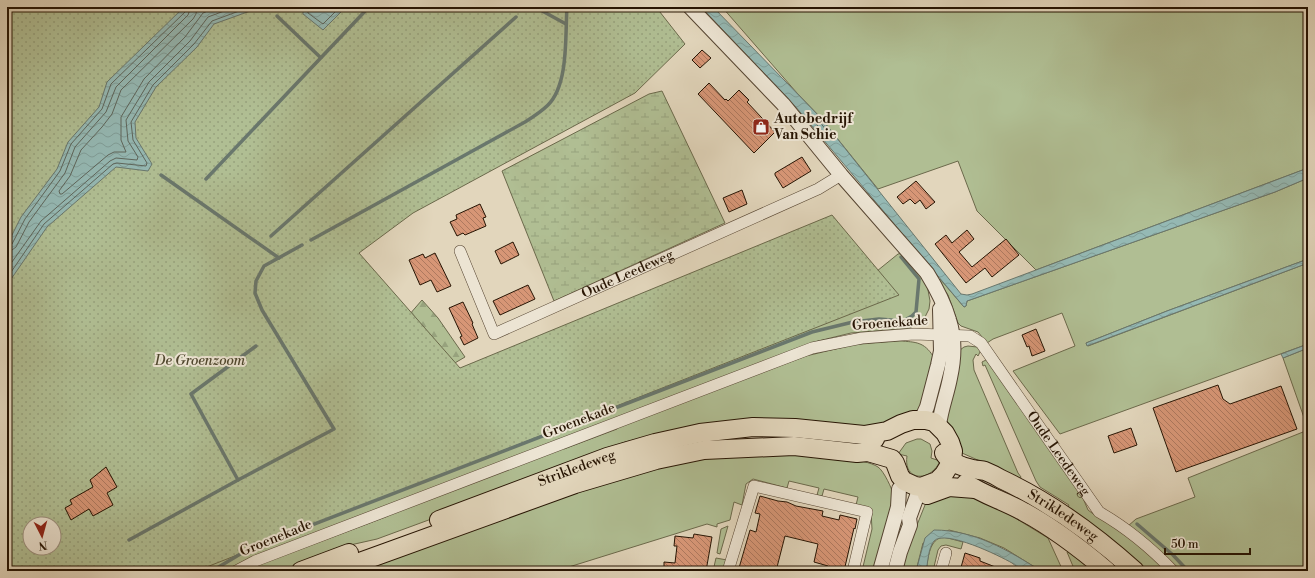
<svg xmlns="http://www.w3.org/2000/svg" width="1315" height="578" font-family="'Libre Bodoni',serif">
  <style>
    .grass { fill: #b0be93; stroke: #6b694b }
    .forest { fill: url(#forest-firs); stroke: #6b694b }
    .wetland { fill: url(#wetland-marsh); stroke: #6b694b }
    .park { fill: url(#park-dots); stroke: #6b694b; fill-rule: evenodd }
    .water { fill: url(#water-waves); stroke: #69776d }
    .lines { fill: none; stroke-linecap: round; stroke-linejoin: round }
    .shore { stroke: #5e665c; stroke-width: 1 }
    .stream { stroke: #69776d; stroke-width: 3.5 }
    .building { fill: url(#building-back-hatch); stroke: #261403 }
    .minor-casing { stroke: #554431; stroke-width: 12 }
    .tertiary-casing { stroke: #554431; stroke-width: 16 }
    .primary-casing { stroke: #261403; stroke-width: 20 }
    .minor { stroke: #ece4d3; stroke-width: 11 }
    .tertiary { stroke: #ece4d3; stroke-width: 14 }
    .primary { stroke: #e2d6bc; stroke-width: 18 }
    .labels { text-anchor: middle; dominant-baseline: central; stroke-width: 4; stroke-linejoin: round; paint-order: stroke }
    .poi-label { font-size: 14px; font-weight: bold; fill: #261403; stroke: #ece4d3; text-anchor: start }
    .street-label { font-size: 14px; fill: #261403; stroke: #ece4d3 }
    .park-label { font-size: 14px; font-style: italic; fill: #4f472e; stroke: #ece4d3 }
  </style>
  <defs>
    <pattern id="forest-firs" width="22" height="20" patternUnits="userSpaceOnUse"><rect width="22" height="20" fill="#b0be93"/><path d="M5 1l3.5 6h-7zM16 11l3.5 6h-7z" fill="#97a27d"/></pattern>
    <pattern id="wetland-marsh" width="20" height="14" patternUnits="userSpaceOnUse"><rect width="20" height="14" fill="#b0be93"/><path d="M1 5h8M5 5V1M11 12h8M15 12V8" fill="none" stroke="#97a27d"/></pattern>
    <pattern id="park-dots" width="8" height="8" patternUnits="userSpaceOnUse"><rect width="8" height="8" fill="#b0be93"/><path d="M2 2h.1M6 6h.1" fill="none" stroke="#97a27d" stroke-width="1.8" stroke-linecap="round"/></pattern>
    <pattern id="water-waves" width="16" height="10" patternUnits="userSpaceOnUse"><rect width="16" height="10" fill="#95b9b4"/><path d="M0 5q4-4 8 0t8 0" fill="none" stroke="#809e99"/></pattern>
    <pattern id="building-back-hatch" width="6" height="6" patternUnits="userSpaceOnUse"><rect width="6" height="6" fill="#d79676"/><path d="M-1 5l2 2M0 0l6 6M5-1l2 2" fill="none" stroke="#ae795f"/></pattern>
  </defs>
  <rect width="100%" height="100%" fill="#e2d6bc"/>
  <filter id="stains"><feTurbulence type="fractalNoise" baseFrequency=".005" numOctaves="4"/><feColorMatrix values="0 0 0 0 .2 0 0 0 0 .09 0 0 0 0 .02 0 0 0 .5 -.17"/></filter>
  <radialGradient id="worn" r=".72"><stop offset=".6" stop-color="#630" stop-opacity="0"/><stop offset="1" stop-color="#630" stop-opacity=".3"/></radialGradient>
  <!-- grass -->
  <g class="grass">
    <polygon points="722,7 1308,7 1308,168 1036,270 977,211 958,161 878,189 820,117 797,93"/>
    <polygon points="1308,178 1308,259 1167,311 1086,343 1088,346 1308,263 1308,344 1060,434 1013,371 1075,346 1062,313 993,339 987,343 978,332 961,326 958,323 948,295 938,281 940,279 964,307 966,306 967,301 1275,192"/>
    <polygon points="904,253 924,277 928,290 930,301 929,309 924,319 910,328 851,333 818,341 243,563 230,571 179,571 877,271 898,254"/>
    <path d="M900 341C916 342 924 342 933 356L919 412 887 427 664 433 625 442 609 448 559 472 377 539 337 548 303 561 286 571H246L258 565 388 516V514L563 448 564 449 617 429 618 426 806 356 848 346V345Z"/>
    <polygon points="968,346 977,347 981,350 978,356 976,354 973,360 974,370 1018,473 1021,477 1020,479 962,453 947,427 945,413 960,350 964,347"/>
    <polygon points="1308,348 1308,429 1283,358"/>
    <polygon points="986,360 987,360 1074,477 1088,510 1096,516 1120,528 1167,571 1143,571 1067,509 1069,505 1040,487 1036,481 985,365 983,366 982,362"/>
    <polygon points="1308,430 1308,571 1178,571 1128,526 1136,519 1195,497 1188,478"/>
    <path d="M917 439H921L930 444 932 451 931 458 940 461C931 482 903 482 907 456L898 454 906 443Z"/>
    <path d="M798 453C816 455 865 458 878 467 884 471 892 489 894 496L877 571H862L872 529 871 512 856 505 858 497 824 489 822 496 817 495 819 488 789 481 787 488 753 479 746 484 742 505 734 502 730 520 717 524V527L707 524 556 571H346L542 499 645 470 724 455Z"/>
    <polygon points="949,491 976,499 1007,513 1048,538 1063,571 1041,571 1004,548 980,538 949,530 923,543 916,571 901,571 909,545 925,505 928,501"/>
    <polygon points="728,526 720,554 717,553 721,529"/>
    <path d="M944 537 963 542 961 549 946 545 941 546 938 550 933 571H926C928 559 929 538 944 537Z"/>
    <polygon points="1070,550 1096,571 1075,571 1067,552"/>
    <polygon points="716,558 727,560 723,571 713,571"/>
  </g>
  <!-- forest -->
  <polygon class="forest" points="422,300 438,318 465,357 448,367 409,315"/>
  <!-- wetland -->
  <polygon class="wetland" points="662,91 725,223 554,301 502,171 649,94"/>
  <!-- park -->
  <path class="park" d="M7 7H656L685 44 635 93 413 213 359 253 460 368 832 215 899 295 199 570 195 571H7ZM30 524H54V548H30Z"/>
  <!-- water -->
  <g class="water">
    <polygon points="184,7 255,7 253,10 214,24 197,47 156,87 135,122 136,138 152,164 148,171 116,167 47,227 7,285 7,245 21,217 57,169 68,142 99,107 107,82"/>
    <polygon points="303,7 346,7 323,30 303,14"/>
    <polygon points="701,7 713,7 820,117 961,294 967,295 972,294 1308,168 1308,178 1275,192 967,301 966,306 964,307 795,106"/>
    <polygon points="1308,259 1308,263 1087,346 1086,343 1167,311"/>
    <polygon points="1308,344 1308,348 1283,358 1281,354"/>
    <path d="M934 530C974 530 1008 550 1041 571 1035 571 1027 573 1022 571 1019 569 1015 565 1012 563 1000 556 945 529 934 541 928 548 928 563 926 571H916L925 538Z"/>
  </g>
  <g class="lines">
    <!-- shore -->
    <g class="shore">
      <polyline points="197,7 196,14 193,19 121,90 112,114 102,127 81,150 70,176 59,191 60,194 62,194 108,155 114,152 126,152 121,140 121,117 144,79 185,37 203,13 217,7"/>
      <polyline points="307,7 308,13 323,24 340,7"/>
      <polygon points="813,117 817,119 828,132 827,135 825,135 813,120"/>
      <polyline points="7,246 12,244 25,219 60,171 71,144 102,109 111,84 185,12 186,7"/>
      <polyline points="7,251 12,250 16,247 29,222 65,173 75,147 106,112 116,87 188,15 191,7"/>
      <polyline points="7,269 41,221 110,161 116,158 137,160 138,157 128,141 126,120 149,82 190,41 208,17 235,7"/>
      <polyline points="7,278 44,224 113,164 117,163 146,166 147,163 133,140 131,122 153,85 194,44 212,21 250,7"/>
    </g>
    <!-- stream -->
    <g class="stream">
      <polyline points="535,7 566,24"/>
      <polyline points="277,16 320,57"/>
      <polyline points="161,175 279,258"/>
      <polyline points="206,179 369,7"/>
      <polyline points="271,236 516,17"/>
      <path d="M311 240 525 122C533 117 541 112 548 105 569 84 565 35 567 7"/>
      <polyline points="238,480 334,429 262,310 255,293 256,281 264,266 302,245"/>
      <polyline points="1137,524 1173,555 1188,571"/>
      <polyline points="129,540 238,480 191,394 256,346"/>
      <polyline points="212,571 247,550 812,332 853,322 879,319 903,321 912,316 916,312 919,279 901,257"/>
    </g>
  </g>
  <!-- building -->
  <g class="building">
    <polygon points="702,50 711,58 700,68 692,60"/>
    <polygon points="709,83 725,100 726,99 728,101 739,90 749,100 747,102 775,132 754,153 698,94"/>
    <polygon points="802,157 811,171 783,188 775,175 775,173"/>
    <polygon points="916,181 935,202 926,209 920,200 915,204 910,199 903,204 897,197"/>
    <polygon points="742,190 747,204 729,212 723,198"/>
    <polygon points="480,204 486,217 483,218 486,226 465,235 463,233 457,236 450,222 457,219 456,215"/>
    <polygon points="967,230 974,239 959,252 972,267 1006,239 1019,255 992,277 985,268 966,283 935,244 946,235 952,243"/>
    <polygon points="513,242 519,255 501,264 495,251"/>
    <polygon points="435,253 451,286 437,292 431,280 420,285 409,260 423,254 425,258"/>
    <polygon points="528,285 535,299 500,315 493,301"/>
    <polygon points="463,302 473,323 472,324 478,338 464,345 460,337 462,336 449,308"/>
    <polygon points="1036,329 1045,351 1032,356 1029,346 1027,347 1022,335"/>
    <polygon points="1218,385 1223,399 1230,404 1281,386 1297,429 1176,472 1153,408"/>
    <polygon points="1131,428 1137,445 1114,453 1108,436"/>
    <polygon points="106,467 117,487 107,493 113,505 93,516 89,509 71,520 65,508 72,504 70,500 93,487 90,480"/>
    <polygon points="760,496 778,501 787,502 796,506 823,511 822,516 839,520 840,515 857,519 855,529 854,528 844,571 827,571 828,566 814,562 818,544 785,536 776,571 739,571 740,568 739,568 750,530 756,532 760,514 755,513"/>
    <polygon points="694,534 712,537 706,571 664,571 664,562 675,563 677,546 674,546 675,536 693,538"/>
    <polygon points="965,553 980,558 980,561 1003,570 1003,571 960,571"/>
  </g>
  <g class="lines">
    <!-- minor casing -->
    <g class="minor-casing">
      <g id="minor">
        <path id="s1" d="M460 251 494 334 818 189 841 175"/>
        <path id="s2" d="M236 571 255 561 812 348 862 338 914 334 970 336 981 343 1099 512C1127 528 1151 548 1173 571"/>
        <polyline points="728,571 754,486 867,512 853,571"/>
        <polyline points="941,571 946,553"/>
      </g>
    </g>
    <!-- tertiary casing -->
    <g class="tertiary-casing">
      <g id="tertiary">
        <path d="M690 7 783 104 841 175 927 273C935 286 945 306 949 320 955 338 954 360 950 378 947 394 941 409 939 425"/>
        <polyline points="921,420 927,407 938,365 941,351 940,309"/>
        <polyline points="880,571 898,507 899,489"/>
        <polyline points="895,571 900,552 910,525 909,518 917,496"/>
      </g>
    </g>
    <!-- primary casing -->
    <g class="primary-casing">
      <g id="primary">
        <path id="s3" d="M944 453C950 463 962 467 973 469 977 470 981 470 985 471 990 473 996 476 1001 479 1050 502 1095 535 1135 571"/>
        <path d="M966 483C983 495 1005 501 1024 512 1054 528 1081 549 1107 571"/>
        <polyline points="927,495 949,487 975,489"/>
        <path id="s4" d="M439 520 607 457 655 443 700 433 753 427 795 428 864 435 875 439"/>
        <polyline points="301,571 349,553"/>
        <polyline points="335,571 575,484 656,460 704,450 794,446 857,453 868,452 892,459 895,463 900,476 904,481 915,486 921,487 937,481 944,474 952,461 953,451 950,442 945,433 934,422 926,420 913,420 901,424 887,431 864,435"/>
      </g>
    </g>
    <!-- minor -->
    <use href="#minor" class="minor"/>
    <!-- tertiary -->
    <use href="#tertiary" class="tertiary"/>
    <!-- primary -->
    <use href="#primary" class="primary"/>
  </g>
  <!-- icons -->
  <defs>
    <g id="shop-square" transform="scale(0.9)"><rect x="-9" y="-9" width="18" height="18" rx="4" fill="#8f2418" stroke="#ece4d3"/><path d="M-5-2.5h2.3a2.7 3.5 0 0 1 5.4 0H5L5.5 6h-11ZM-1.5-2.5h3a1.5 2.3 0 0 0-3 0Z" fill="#fff"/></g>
  </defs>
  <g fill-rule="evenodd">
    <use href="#shop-square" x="761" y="127"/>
  </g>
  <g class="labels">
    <!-- poi labels -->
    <g class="poi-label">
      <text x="774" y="119">Autobedrijf<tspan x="774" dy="16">Van Schie</tspan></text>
    </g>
    <!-- street labels -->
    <g class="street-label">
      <text stroke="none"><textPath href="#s1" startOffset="236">Oude Leedeweg</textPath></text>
      <text transform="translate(890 323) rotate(-4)">Groenekade</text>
      <text transform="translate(579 421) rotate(-21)">Groenekade</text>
      <text stroke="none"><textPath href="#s2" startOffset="925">Oude Leedeweg</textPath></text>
      <text stroke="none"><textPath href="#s4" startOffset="147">Strikledeweg</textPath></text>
      <text stroke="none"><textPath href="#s3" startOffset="136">Strikledeweg</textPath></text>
      <text transform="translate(276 538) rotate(-22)">Groenekade</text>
    </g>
    <!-- park labels -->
    <g class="park-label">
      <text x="200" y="361">De Groenzoom</text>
    </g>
  </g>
  <!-- margin -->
  <rect width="1315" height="578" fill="none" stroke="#e2d6bc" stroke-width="24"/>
  <rect x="8" y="8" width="1299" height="562" fill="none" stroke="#261403" stroke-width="2"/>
  <rect x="12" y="12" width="1291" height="554" fill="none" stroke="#261403"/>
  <!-- north arrow -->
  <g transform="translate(42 536) rotate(174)"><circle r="19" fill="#ece4d3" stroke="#9d9180"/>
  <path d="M0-3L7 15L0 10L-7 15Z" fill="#8f2418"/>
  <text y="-6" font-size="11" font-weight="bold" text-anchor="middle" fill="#261403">N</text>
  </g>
  <!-- scale -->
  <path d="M1165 548v6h85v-6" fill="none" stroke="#261403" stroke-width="2"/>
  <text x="1171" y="548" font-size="12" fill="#261403" stroke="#ece4d3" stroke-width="3" paint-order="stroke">50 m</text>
  <rect width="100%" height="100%" filter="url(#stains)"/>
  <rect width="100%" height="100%" fill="url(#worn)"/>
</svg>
